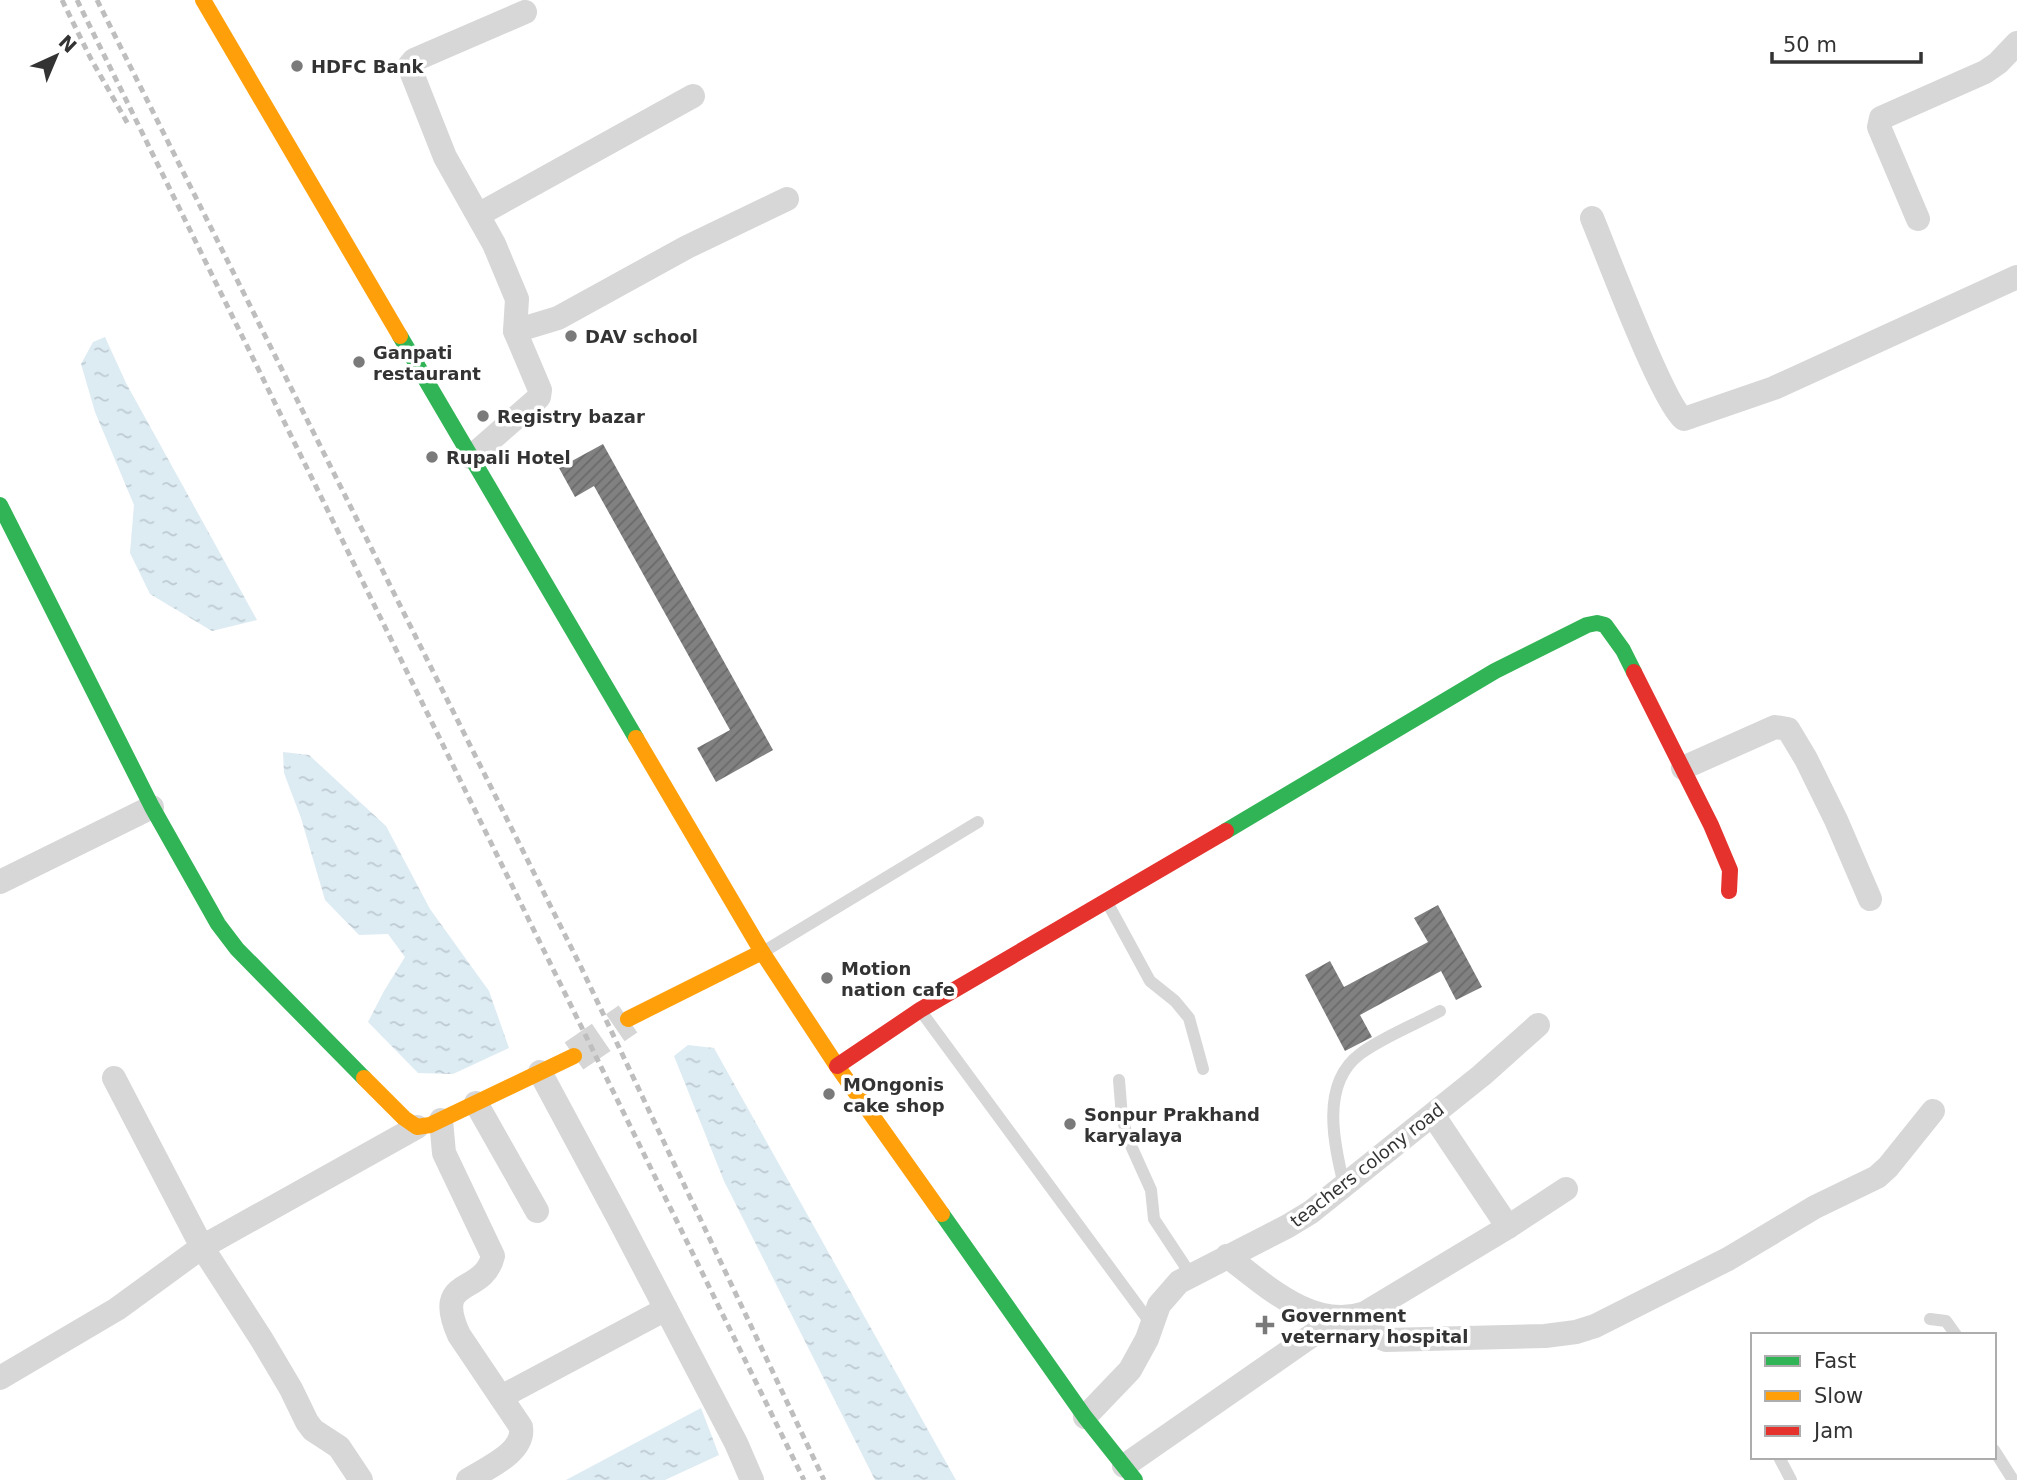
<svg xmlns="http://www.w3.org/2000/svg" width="2017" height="1480" font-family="'DejaVu Sans',sans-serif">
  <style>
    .water { fill: url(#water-ripples) }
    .building { fill: url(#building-hatch) }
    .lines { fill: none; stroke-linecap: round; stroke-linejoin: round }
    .secondary-tunnel { stroke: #d6d6d6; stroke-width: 33; stroke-dasharray: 33 17; stroke-linecap: butt }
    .lane { stroke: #d7d7d7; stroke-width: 12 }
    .street { stroke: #d7d7d7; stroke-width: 24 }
    .fast { stroke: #30b455; stroke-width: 16 }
    .slow { stroke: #ff9f0a; stroke-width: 16 }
    .jam { stroke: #e5322d; stroke-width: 16 }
    .rail { stroke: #bebebe; stroke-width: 5; stroke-dasharray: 7 5; stroke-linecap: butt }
    .poi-dot { fill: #7a7a7a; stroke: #fff; stroke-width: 2.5 }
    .labels { text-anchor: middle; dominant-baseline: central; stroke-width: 7; stroke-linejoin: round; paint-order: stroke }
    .poi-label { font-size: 18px; font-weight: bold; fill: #333; stroke: #fff; text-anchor: start }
    .street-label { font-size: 18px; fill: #333; stroke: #fff }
  </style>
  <defs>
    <pattern id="water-ripples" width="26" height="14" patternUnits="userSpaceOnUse" patternTransform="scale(1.75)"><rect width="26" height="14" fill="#ddebf3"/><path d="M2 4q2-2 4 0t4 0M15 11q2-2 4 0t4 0" fill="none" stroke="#becad1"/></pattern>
    <pattern id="building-hatch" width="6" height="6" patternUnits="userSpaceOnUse" patternTransform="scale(1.75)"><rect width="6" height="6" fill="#818181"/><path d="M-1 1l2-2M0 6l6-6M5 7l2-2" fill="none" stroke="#6a6a6a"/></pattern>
  </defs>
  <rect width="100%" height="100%" fill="#fff"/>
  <!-- water -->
  <g class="water">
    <polygon points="105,337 126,383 257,620 212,631 150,594 130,553 134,505 95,412 81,364 93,342"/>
    <polygon points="283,752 309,755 386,826 430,909 489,991 509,1048 453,1074 418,1073 368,1022 384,991 405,957 388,934 359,935 325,900 301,818 284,773"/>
    <polygon points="688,1045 714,1048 956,1480 875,1480 724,1181 674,1056"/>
    <polygon points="701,1408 719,1455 665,1480 566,1480"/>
  </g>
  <!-- building -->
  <g class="building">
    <polygon points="603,444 773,750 716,782 697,748 730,730 594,486 575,497 559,468"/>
    <polygon points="1438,905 1482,987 1456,1000 1441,971 1360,1015 1372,1037 1345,1051 1305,975 1330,961 1344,987 1428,942 1414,918"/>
  </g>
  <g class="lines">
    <!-- secondary-tunnel -->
    <polyline class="secondary-tunnel" points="574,1056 628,1019"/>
    <!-- lane -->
    <g class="lane">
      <polyline points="1107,902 1150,981 1175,1001 1189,1018 1203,1069"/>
      <polyline points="763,952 978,822"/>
      <polyline points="920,1010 1152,1325"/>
      <polyline points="1119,1080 1122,1117 1128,1139 1151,1190 1154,1219 1191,1275"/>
      <path d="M1344 1185C1334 1144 1320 1084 1360 1054 1381 1038 1416 1024 1440 1011"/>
      <polyline points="1930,1319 1946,1321 1956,1335"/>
      <polyline points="1994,1450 2013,1480"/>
      <polyline points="1779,1457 1791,1480"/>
    </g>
    <!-- street -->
    <g class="street">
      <polyline points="478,215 693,96"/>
      <path d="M1592 218C1605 249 1664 407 1684 419L1774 388 2017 277"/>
      <polyline points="1918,219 1879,127 1881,118 1985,72 1998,63 2017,43"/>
      <polyline points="515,331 558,318 687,247 787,199"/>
      <polyline points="471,457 535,401 539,397 540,390 515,331 517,299 494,244 445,157 409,66 414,60 525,12"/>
      <polyline points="1683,768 1775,727 1788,729 1806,759 1836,820 1870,899"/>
      <polyline points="0,882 152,807"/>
      <polyline points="540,1072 619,1219 736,1443 752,1480"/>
      <polyline points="114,1078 202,1247 262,1340 291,1389 307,1422 313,1430 339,1447 361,1480"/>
      <polyline points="476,1103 537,1211"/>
      <polyline points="1433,1115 1508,1227"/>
      <path d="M441 1120 444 1153 493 1256C483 1297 432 1275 459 1335L521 1427C525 1453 486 1468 468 1480"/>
      <path d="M1227 1256C1265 1285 1313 1331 1365 1313L1508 1227 1566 1189"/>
      <polyline points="1346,1318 1369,1333 1386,1340 1545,1336 1576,1332 1595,1326 1728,1259 1815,1207 1877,1177 1888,1167 1933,1111"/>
      <polyline points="0,1378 117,1309 202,1247 417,1127"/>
      <polyline points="501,1397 666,1309"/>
      <polyline points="1085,1417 1130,1370 1147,1339 1159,1305 1179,1282 1288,1226 1311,1212 1482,1075 1538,1025"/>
      <polyline points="1124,1466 1337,1318"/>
    </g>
    <!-- fast -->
    <g class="fast">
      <polyline points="400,336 636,738"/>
      <polyline points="0,505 152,807 218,924 237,949 364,1078"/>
      <polyline points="1226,831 1495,671 1587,625 1597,623 1605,625 1623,650 1634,672"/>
      <polyline points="942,1214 1085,1417 1135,1480"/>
    </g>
    <!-- slow -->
    <g class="slow">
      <polyline points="203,0 400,336"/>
      <polyline points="636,738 762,952 837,1066 942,1214"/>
      <polyline points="628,1019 762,952"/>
      <polyline points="364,1078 404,1118 417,1127 430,1125 574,1056"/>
    </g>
    <!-- jam -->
    <g class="jam">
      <polyline points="1634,672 1711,825 1730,870 1729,891"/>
      <polyline points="837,1066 920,1010 1226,831"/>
    </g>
    <!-- rail -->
    <g class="rail">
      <polyline points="62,0 91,59 128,124"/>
      <polyline points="77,0 804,1480"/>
      <polyline points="97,0 580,965 824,1480"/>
    </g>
  </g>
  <!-- markers -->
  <g class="poi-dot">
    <circle cx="297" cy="66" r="7"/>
    <circle cx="571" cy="336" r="7"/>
    <circle cx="359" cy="362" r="7"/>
    <circle cx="483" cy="416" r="7"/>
    <circle cx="432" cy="457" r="7"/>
    <circle cx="827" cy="978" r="7"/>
    <circle cx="829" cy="1094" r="7"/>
    <circle cx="1070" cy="1124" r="7"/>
    <path d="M1261.5 1314.5h7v7h7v7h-7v7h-7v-7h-7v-7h7z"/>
  </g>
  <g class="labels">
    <!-- poi labels -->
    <g class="poi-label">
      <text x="311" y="66">HDFC Bank</text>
      <text x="585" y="336">DAV school</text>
      <text x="373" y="352">Ganpati<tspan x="373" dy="21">restaurant</tspan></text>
      <text x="497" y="416">Registry bazar</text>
      <text x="446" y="457">Rupali Hotel</text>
      <text x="841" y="968">Motion<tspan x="841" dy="21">nation cafe</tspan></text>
      <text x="843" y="1084">MOngonis<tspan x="843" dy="21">cake shop</tspan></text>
      <text x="1084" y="1114">Sonpur Prakhand<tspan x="1084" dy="21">karyalaya</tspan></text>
      <text x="1281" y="1315">Government<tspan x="1281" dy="21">veternary hospital</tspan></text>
    </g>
    <!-- street labels -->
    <g class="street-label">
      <text transform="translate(1367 1165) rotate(-38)">teachers colony road</text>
    </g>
  </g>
  <!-- legend -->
  <rect x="1751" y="1333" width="245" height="126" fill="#ffffff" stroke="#adadad" stroke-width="2"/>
  <rect x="1765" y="1356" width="35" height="10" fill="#30b455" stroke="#adadad" stroke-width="2"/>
  <text x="1814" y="1368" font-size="21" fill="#333333">Fast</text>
  <rect x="1765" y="1391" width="35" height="10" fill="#ff9f0a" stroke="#adadad" stroke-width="2"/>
  <text x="1814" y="1403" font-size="21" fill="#333333">Slow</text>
  <rect x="1765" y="1426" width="35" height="10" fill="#e5322d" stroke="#adadad" stroke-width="2"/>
  <text x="1814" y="1438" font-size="21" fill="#333333">Jam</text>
  <!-- north arrow -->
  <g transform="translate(56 56) rotate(44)" stroke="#ffffff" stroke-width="5" paint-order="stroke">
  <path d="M0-5L12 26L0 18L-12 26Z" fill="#333333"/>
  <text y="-10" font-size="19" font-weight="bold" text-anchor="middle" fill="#333333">N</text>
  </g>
  <!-- scale -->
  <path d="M1772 52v10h149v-10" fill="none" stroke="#333333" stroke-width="3.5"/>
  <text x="1783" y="52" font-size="21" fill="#333333" stroke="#ffffff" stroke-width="5" paint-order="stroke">50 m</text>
</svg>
